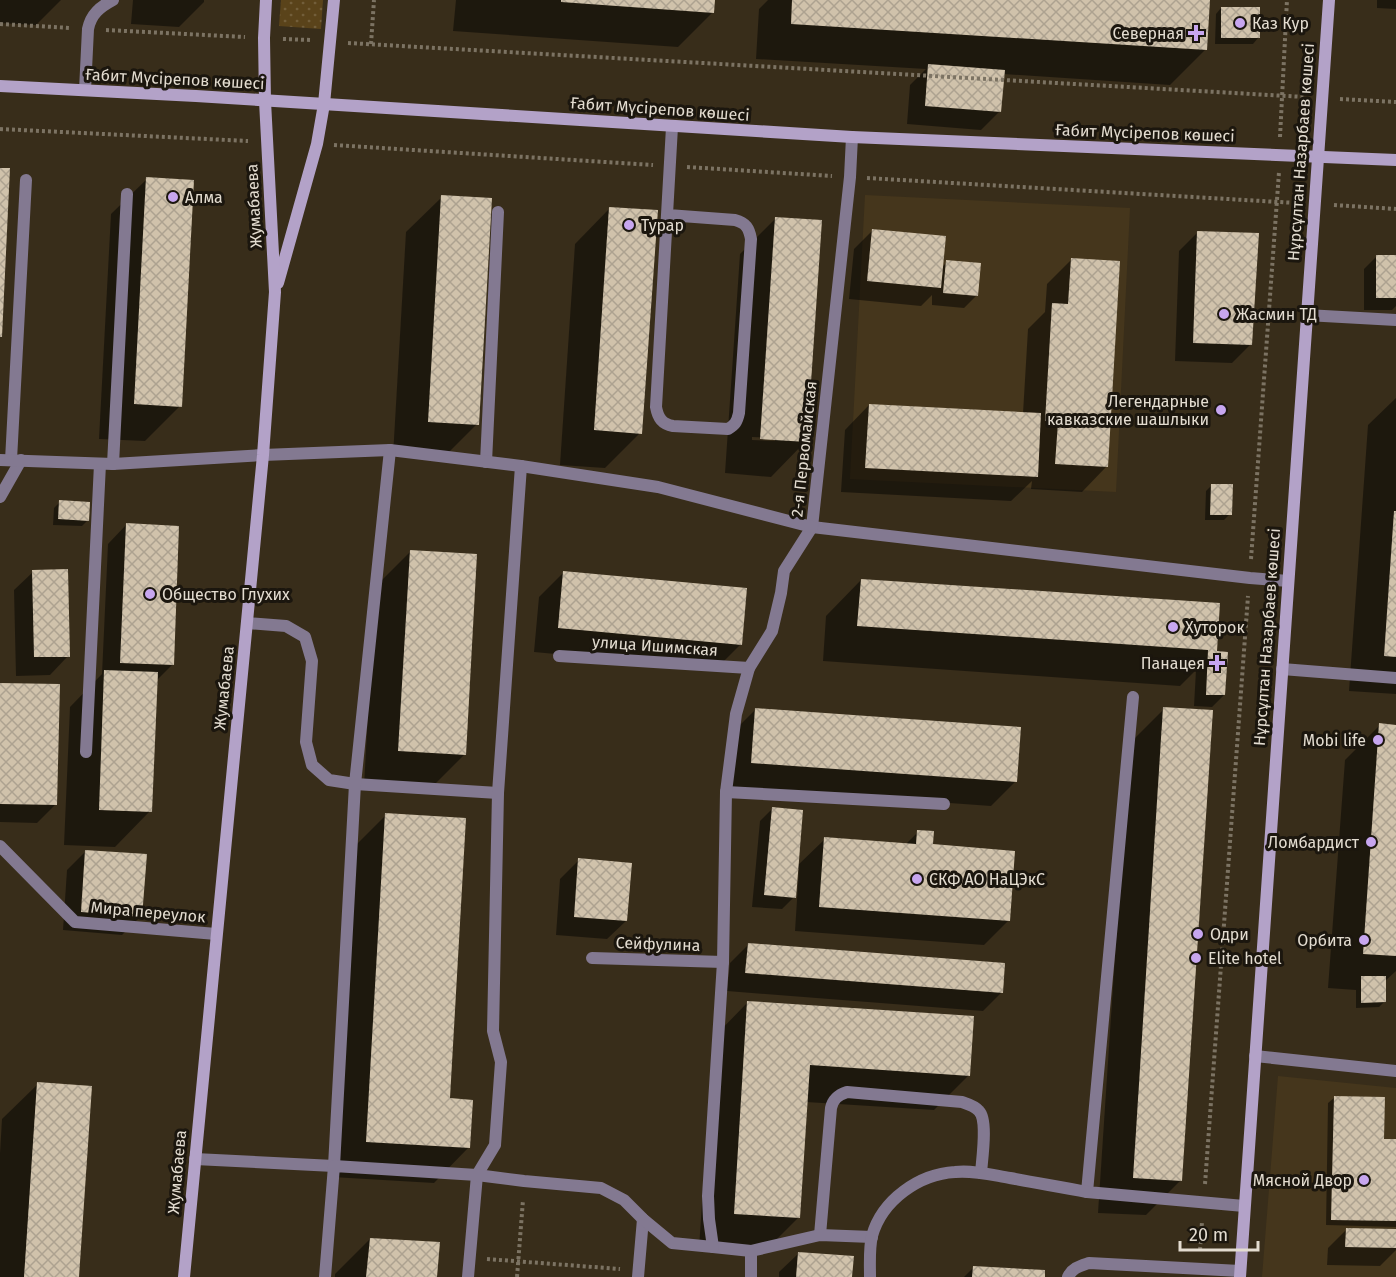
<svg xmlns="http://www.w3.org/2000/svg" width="1396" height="1277" font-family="'Fira Sans',sans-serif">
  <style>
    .built { fill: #45361c }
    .grass { fill: url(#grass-dots) }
    .shadow { fill: #0007; fill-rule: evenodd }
    .building { fill: url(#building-cross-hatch) }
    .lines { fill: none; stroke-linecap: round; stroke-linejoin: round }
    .path { stroke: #7c7363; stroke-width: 4; stroke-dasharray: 3 3; stroke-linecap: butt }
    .lane { stroke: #837991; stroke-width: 12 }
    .street { stroke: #837991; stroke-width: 12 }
    .secondary { stroke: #b3a2c8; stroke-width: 12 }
    .poi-dot { fill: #c7a6ef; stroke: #1b160e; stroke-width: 2 }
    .labels { text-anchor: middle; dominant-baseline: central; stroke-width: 6; stroke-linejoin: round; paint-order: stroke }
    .poi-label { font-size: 16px; fill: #e3dcd0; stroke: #1b160e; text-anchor: start }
    .street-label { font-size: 16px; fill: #e3dcd0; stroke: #1b160e }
  </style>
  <defs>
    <pattern id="grass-dots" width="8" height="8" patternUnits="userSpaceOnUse" patternTransform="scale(1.5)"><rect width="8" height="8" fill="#5a431a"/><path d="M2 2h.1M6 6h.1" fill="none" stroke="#725e3a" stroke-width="1.8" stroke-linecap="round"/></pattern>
    <pattern id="building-cross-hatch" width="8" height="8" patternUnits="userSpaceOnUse" patternTransform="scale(1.5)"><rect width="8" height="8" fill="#d0c2ab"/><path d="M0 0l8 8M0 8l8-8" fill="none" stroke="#ada290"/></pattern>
  </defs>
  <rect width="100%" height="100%" fill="#382d1a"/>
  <!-- built -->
  <g class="built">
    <polygon points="865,195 1130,208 1116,492 850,479"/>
    <polygon points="1278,1076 1396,1088 1396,1277 1262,1277"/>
  </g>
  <!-- grass -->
  <polygon class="grass" points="281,0 323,0 321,29 279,26"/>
  <!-- shadow -->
  <g class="shadow">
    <polygon points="0,0 61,0 36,25 0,23"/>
    <polygon points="133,0 204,0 204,2 179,27 131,24"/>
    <polygon points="456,0 714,0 713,12 678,47 453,31"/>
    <polygon points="768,0 1209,0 1206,49 1170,85 1003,74 1000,111 981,130 907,124 910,85 926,69 756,59 759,9"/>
    <polygon points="1377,0 1396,0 1396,9 1377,8"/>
    <polygon points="1221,8 1258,38 1253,44 1215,44 1216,14"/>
    <polygon points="147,179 180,406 145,441 99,439 111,214"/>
    <polygon points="442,197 477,424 442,459 393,456 406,232"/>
    <polygon points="610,208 640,433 605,468 560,465 575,244"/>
    <path d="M775 219 806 441 771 477 725 473 740 254ZM752 437 775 438V441L752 440Z"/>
    <polygon points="872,231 942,267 947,262 976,296 964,308 932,305 932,295 921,306 849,299 854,249"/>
    <polygon points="1198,232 1251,344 1232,363 1175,361 1179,251"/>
    <polygon points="1377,256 1396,256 1396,306 1392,310 1364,310 1364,269"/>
    <polygon points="1071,260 1106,467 1082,492 1031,489 1032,481 1011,501 841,492 845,430 869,405 1023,413 1028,329 1045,312 1047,284"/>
    <polygon points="1396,398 1396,694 1349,691 1368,425"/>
    <polygon points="1212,485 1230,514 1224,520 1205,520 1206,491"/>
    <polygon points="60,502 88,520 82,526 53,525 54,508"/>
    <polygon points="126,525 172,665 156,681 150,811 115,847 64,845 70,707 102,674 108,544"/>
    <polygon points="410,552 464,755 429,790 364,786 375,587"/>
    <polygon points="33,572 68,656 50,675 16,676 14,590"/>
    <polygon points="563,573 741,644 716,669 534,652 539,597"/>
    <polygon points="861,580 1215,650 1224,695 1212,707 1194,706 1196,670 1180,686 823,661 826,616"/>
    <polygon points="0,685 55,805 37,823 0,822"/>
    <polygon points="756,709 1016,781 991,806 727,787 731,734"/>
    <polygon points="1164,709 1181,1180 1146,1215 1098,1213 1129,744"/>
    <polygon points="1380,725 1396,726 1396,971 1384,982 1385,1001 1379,1007 1356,1008 1356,990 1328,988 1345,760"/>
    <polygon points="772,809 797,866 825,839 905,845 918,832 1008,921 984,945 795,931 799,869 797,869 794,897 782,909 752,907 760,821"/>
    <polygon points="386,815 448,1099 469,1147 434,1183 332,1177 351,850"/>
    <polygon points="86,851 141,916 122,935 63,930 67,870"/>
    <polygon points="579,860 626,921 607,939 556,935 560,879"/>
    <polygon points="748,945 1002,992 983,1011 727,991 730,963"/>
    <polygon points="748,1002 969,1075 934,1110 806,1102 799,1217 763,1253 699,1248 713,1038"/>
    <polygon points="38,1084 77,1277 0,1277 0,1153 2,1119"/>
    <polygon points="1334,1098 1382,1140 1396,1141 1396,1227 1326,1225 1328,1103"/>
    <polygon points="1346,1230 1396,1230 1396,1250 1380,1266 1327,1265 1328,1248"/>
    <polygon points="370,1239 435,1277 335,1277 335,1274"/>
    <polygon points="798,1254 851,1277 779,1277 779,1272"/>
    <polygon points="973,1268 1043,1277 964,1277"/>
  </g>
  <!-- building -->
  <g class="building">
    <polygon points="561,0 715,0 714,13 561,2"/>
    <polygon points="792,0 1210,0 1207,50 791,24"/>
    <rect x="1221" y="7" width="39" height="31"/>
    <polygon points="928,64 1005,70 1001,112 925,106"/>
    <polygon points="0,168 10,168 2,337 0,337"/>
    <polygon points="146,177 194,180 182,407 134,404"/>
    <polygon points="441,195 492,198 479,425 428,422"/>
    <polygon points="609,207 658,210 642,434 594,430"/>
    <polygon points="775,217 822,220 807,442 760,439"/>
    <polygon points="872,229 946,236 941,288 867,281"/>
    <polygon points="1197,231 1259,233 1252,345 1193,343"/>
    <rect x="1376" y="255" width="20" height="43"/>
    <polygon points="1071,258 1120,261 1108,467 1055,464 1058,422 1045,421 1052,303 1068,304"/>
    <polygon points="946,260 981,263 978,296 943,293"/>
    <polygon points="869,404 1041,413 1038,477 865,468"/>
    <polygon points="1211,484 1233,484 1232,515 1210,515"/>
    <polygon points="59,500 90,502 89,521 58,519"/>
    <polygon points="1394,511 1396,511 1396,657 1384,656"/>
    <polygon points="126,523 179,526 174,665 120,663"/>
    <polygon points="410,550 477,554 466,755 398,751"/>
    <polygon points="68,569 70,657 34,657 32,570"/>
    <polygon points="563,571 747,588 742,645 558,628"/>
    <polygon points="861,579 1220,603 1217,651 1228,652 1225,695 1206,695 1208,650 857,626"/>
    <polygon points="104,670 158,672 152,812 99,810"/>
    <polygon points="0,683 60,684 57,805 0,804"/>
    <polygon points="1163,707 1213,710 1182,1181 1133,1178"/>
    <polygon points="755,708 1021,727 1017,782 751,763"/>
    <polygon points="1379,723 1396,725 1396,956 1363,954"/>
    <polygon points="772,807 803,810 796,898 764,895"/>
    <polygon points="385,813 466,818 450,1098 473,1100 470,1148 366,1142"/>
    <polygon points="917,830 934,831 933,844 1015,851 1010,921 819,907 824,837 916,844"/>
    <polygon points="85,850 147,854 142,917 81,912"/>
    <polygon points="578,858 632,863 627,921 574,917"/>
    <polygon points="748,943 1005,963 1003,993 745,973"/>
    <polygon points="1361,976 1386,976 1386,1002 1361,1003"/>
    <polygon points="747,1001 974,1016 970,1076 810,1065 800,1218 734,1214"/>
    <polygon points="37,1082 92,1086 79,1277 24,1277"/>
    <polygon points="1334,1096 1385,1097 1384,1139 1396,1139 1396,1221 1331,1220"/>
    <polygon points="1346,1228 1396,1229 1396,1248 1345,1247"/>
    <polygon points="370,1238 440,1242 437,1277 366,1277"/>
    <polygon points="798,1252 854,1256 852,1277 796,1277"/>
    <polygon points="973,1266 1045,1270 1045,1277 972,1277"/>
  </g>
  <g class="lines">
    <!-- path -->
    <g class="path">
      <polyline points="0,24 71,28"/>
      <polyline points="106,30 245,37"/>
      <polyline points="283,39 311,40"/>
      <polyline points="348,43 1305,97"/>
      <polyline points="371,44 374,0"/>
      <polyline points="1340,99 1396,102"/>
      <polyline points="0,129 248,141"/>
      <polyline points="1280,137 1287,0"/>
      <polyline points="334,145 653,165"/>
      <polyline points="687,167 832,176"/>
      <polyline points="867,178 1296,203"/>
      <polyline points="1334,205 1396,209"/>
      <polyline points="1251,559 1279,172"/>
      <polyline points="1205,1184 1248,596"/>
      <polyline points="1200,1250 1202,1222"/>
      <polyline points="487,1259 620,1269"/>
      <polyline points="517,1277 523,1200"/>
    </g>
    <!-- lane -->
    <g class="lane">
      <path d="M85 90 88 29C91 14 100 7 113 0"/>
      <path d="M668 215 735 220C746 223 749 228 751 239L739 413C737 422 735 425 728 429L673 426C662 424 658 418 656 407L672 127"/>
      <polyline points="1306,315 1396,320"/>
      <polyline points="11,460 26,180"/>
      <polyline points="486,462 498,212"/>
      <polyline points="113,464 127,194"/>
      <polyline points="0,497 21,460"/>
      <polyline points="812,527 1250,578 1288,581"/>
      <polyline points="247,623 286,626 305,637 312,661 306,742 312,765 329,780 355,784 498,793"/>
      <polyline points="559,656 749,668"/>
      <polyline points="1282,669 1396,678"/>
      <polyline points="86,752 100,464"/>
      <polyline points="726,792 944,804"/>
      <polyline points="592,958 723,962"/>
      <path d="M820 1235 831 1108C833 1099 838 1095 847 1092L962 1102C968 1104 975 1106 979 1111 988 1120 982 1159 981 1173"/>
      <polyline points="468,1277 477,1175 495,1145 501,1062 493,1031 498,793 521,466"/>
      <polyline points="638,1277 643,1219"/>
      <polyline points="751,1277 751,1251"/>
      <path d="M1068 1277C1072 1268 1080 1266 1089 1263L1240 1271"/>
    </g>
    <!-- street -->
    <g class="street">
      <polyline points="852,137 850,177 812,527 784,571 781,593 772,631 749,668 736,714 726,792 723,962 708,1196 709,1219 713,1247 751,1251 820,1235 872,1237"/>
      <polyline points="0,460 113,464 263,455 390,450 521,466 658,487 812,527"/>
      <polyline points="1133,697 1087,1192 1244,1206"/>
      <polyline points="0,846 75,922 216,934"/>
      <polyline points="1255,1056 1396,1071"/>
      <polyline points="195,1159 334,1166 355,784 390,450"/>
      <polyline points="325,1277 334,1166 477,1175 524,1181 601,1188 624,1200 643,1219 672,1243 713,1247"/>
      <path d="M870 1277C870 1264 869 1248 872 1236 882 1200 919 1174 955 1172 973 1170 992 1175 1010 1178 1036 1183 1061 1187 1087 1192"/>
    </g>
    <!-- secondary -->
    <g class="secondary">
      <polyline points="0,86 196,96 852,137 1396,160"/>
      <polyline points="278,283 317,144 324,104 334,0"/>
      <polyline points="184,1277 263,455 275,292 265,101 264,38 266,0"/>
      <polyline points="1240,1277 1329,0"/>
    </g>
  </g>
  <!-- markers -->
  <g class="poi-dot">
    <circle cx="1240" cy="23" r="6"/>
    <path d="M1193 24h6v6h6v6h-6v6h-6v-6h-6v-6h6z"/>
    <circle cx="173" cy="197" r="6"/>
    <circle cx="629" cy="225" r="6"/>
    <circle cx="1224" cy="314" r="6"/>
    <circle cx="1221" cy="410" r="6"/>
    <circle cx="150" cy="594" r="6"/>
    <circle cx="1173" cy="627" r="6"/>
    <path d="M1214 654h6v6h6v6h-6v6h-6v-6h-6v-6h6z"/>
    <circle cx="1378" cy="740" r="6"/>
    <circle cx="1371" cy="842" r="6"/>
    <circle cx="917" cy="879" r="6"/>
    <circle cx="1198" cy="934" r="6"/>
    <circle cx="1364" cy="940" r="6"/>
    <circle cx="1196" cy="958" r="6"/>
    <circle cx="1364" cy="1180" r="6"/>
  </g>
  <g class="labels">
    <!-- poi labels -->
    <g class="poi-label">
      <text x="1252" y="23">Каз Кур</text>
      <text x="1184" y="33" text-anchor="end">Северная</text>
      <text x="185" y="197">Алма</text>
      <text x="641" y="225">Турар</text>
      <text x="1236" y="314">Жасмин ТД</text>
      <text x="1209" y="401" text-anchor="end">Легендарные<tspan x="1209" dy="18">кавказские шашлыки</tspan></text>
      <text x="162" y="594">Общество Глухих</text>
      <text x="1185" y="627">Хуторок</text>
      <text x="1205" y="663" text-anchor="end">Панацея</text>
      <text x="1366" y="740" text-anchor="end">Mobi life</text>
      <text x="1359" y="842" text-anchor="end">Ломбардист</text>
      <text x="929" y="879">СКФ АО НаЦЭкС</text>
      <text x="1210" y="934">Одри</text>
      <text x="1352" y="940" text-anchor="end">Орбита</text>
      <text x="1208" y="958">Elite hotel</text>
      <text x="1352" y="1180" text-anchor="end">Мясной Двор</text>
    </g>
    <!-- street labels -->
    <g class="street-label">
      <text transform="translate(175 79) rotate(3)">Ғабит Мүсірепов көшесі</text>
      <text transform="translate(660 109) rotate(4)">Ғабит Мүсірепов көшесі</text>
      <text transform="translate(1145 133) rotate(2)">Ғабит Мүсірепов көшесі</text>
      <text transform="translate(1301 152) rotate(-86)">Нұрсұлтан Назарбаев көшесі</text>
      <text transform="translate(254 206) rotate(-93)">Жумабаева</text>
      <text transform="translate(804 449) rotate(-84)">2-я Первомайская</text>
      <text transform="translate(1267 637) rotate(-86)">Нұрсұлтан Назарбаев көшесі</text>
      <text transform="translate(655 646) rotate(4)">улица Ишимская</text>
      <text transform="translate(224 688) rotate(-84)">Жумабаева</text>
      <text transform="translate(148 912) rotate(5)">Мира переулок</text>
      <text transform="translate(658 944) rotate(2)">Сейфулина</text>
      <text transform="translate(177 1172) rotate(-85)">Жумабаева</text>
    </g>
  </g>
  <!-- scale -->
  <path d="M1180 1241v9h78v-9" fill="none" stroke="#e3dcd0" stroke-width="3"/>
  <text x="1189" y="1241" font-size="18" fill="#e3dcd0" stroke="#1b160e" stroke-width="4.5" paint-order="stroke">20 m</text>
</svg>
